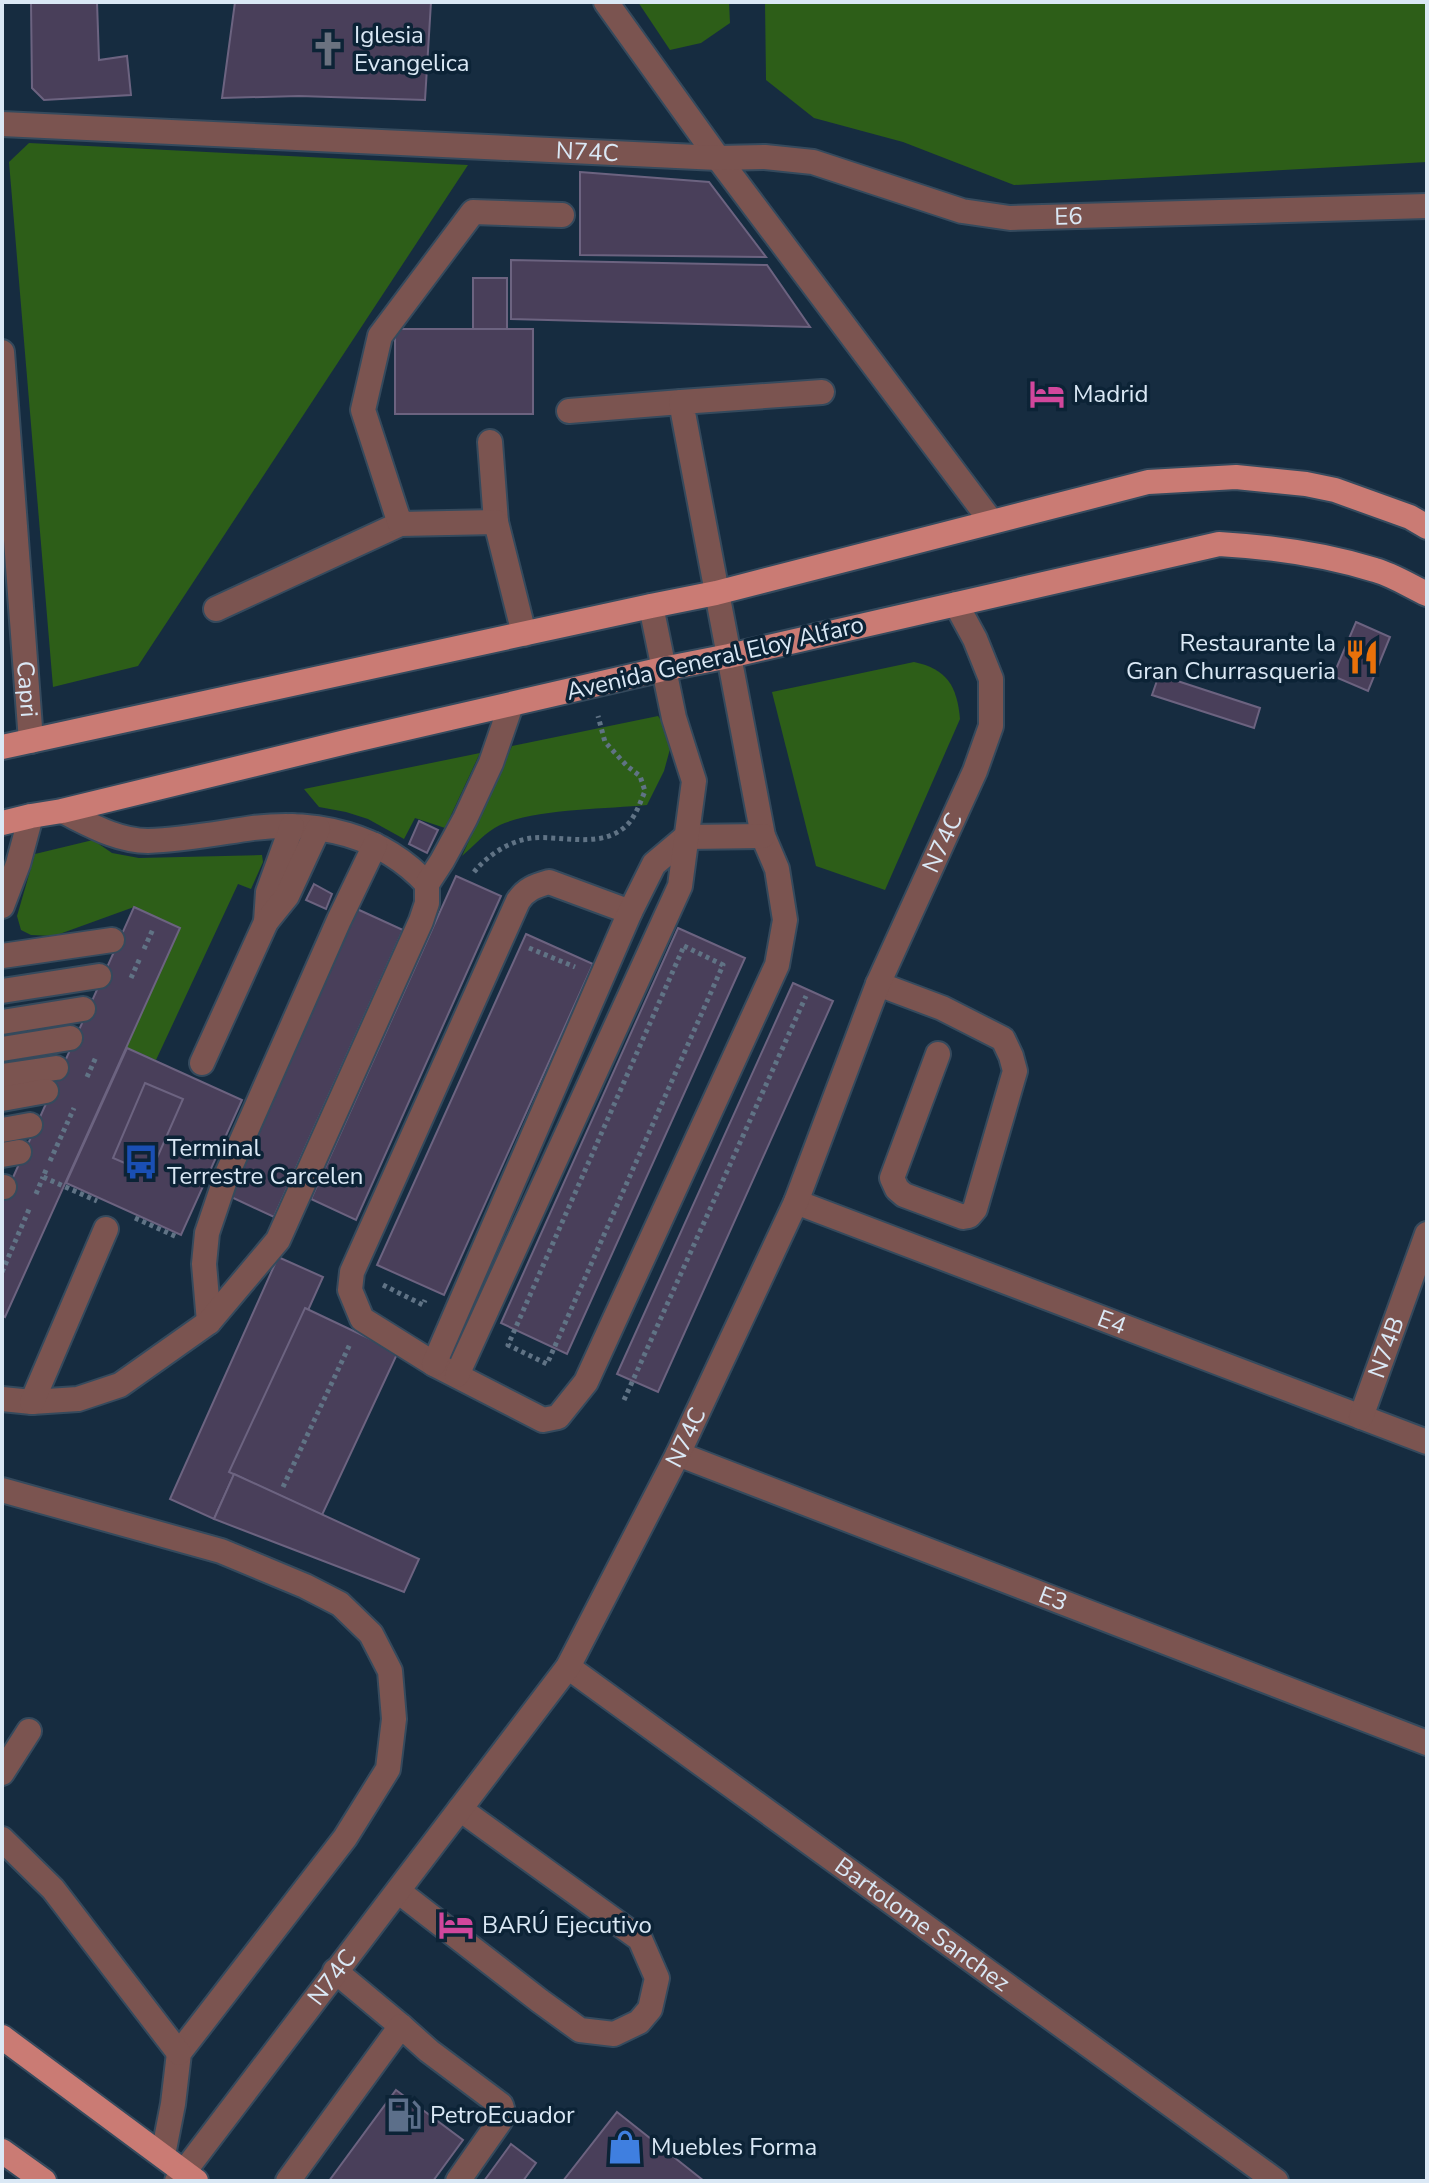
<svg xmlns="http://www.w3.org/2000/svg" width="1429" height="2183" font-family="'Nunito Sans',sans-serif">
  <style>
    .green { fill: #2d5e18 }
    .building { fill: #493f5a; stroke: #6c6380; stroke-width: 2 }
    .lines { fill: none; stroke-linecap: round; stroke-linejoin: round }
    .minor-casing { stroke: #354a5d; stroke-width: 28 }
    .major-casing { stroke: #354a5d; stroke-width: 28 }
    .path { stroke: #607385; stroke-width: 5; stroke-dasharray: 4 4; stroke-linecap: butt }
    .minor { stroke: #7b5450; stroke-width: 24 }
    .major { stroke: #ca7b74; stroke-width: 24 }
    .labels { text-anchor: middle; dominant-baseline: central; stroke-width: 7; stroke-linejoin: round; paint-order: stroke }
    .poi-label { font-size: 24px; fill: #dae8f5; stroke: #0c2336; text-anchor: start }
    .street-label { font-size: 24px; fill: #dae8f5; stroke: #0c2336 }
  </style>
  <rect width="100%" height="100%" fill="#162c40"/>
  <!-- green -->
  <g class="green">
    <polygon points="638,2 729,2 730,23 701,43 670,50"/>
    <polygon points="765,2 1427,2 1427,162 1014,185 903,142 814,118 766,80"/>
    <polygon points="29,143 468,165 138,666 53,687 9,162"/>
    <path d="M914 662C947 669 957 686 960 719L885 890 816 866 772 692Z"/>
    <path d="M658 716 673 738 664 771 647 805C606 809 535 809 500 825 485 832 474 846 462 856L512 746Z"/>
    <polygon points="480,753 445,828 415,818 404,839 368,819 346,812 319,807 304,789"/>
    <polygon points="93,840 112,853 139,858 262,855 263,862 251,889 238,884 156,1060 126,1047 180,928 134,907 54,936 31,935 21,930 17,916 35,854"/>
  </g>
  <!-- building -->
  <g class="building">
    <polygon points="31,2 97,2 99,60 127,56 131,95 44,100 32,88"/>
    <polygon points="235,2 431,2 425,100 299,96 222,98"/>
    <polygon points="580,172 709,182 766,257 580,255"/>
    <polygon points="511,260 767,265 810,327 511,319"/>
    <rect x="473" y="278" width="34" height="51"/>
    <rect x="395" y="329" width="138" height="85"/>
    <polygon points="1356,622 1390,637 1368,691 1333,676"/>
    <polygon points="1159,675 1260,708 1254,728 1152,695"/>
    <polygon points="419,821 438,830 427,853 409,844"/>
    <polygon points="456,876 501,896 356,1220 311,1199"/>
    <polygon points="314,884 332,894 326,909 306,900"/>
    <polygon points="134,907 180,928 5,1317 2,1315 2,1202"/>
    <polygon points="357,909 403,930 274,1217 229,1196"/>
    <polygon points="678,928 745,958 567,1354 501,1323"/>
    <polygon points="526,934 593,964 444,1295 377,1265"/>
    <polygon points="793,983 833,1001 658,1392 617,1374"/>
    <polygon points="127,1048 242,1100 181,1235 66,1183"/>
    <polygon points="145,1083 183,1099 150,1174 113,1158"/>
    <polygon points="278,1257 323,1277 214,1519 170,1499"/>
    <polygon points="305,1308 398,1352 322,1515 229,1472"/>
    <polygon points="234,1474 419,1559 404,1592 214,1519"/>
    <polygon points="396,2090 463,2140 433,2181 329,2181"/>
    <polygon points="617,2112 704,2181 563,2181"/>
    <polygon points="511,2144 536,2163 523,2181 484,2181"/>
  </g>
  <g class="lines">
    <!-- minor casing -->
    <g class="minor-casing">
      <g id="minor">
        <polyline points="606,2 718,158 991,521"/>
        <path id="s1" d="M2 124 718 158 765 157 813 162 962 211 1010 218 1427 206"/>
        <path id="s2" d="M2 352 31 741"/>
        <polyline points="569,411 681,402"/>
        <polyline points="490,442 496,522"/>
        <polyline points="216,609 400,524"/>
        <polyline points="524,634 496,522 400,524 363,410 380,336 473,212 562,215"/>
        <path d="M62 811C89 824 117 841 148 841 183 840 218 833 253 828 318 820 382 835 427 884"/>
        <polyline points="2,906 18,864 31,816"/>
        <path d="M630 912 549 882C535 886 526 889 518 901L352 1272 350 1290 362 1319 434 1364 543 1420 558 1417 586 1382 777 965 785 920 777 869 763 836 681 402 822 392"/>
        <polyline points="266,922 268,892 292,826"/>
        <polyline points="2,956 112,940"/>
        <polyline points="878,984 942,1008 1003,1039 1011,1056 1015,1071 975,1209 969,1216 963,1217 904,1195 897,1189 892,1178 938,1054"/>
        <polyline points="2,991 99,976"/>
        <polyline points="2,1022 83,1009"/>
        <polyline points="2,1049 70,1038"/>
        <polyline points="202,1063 266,922 287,896 318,829"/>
        <polyline points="2,1076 56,1068"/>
        <polyline points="2,1099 46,1091"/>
        <polyline points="2,1130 30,1125"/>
        <polyline points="2,1155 19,1152"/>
        <polyline points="2,1187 4,1187"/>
        <path id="s3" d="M796 1202 1427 1442"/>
        <polyline points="209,1322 204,1264 207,1233 227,1174 339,920 375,845"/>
        <polyline points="434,1364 630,912 654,864 686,837 763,836"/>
        <polyline points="457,1375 680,886 694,781 674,718 651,606"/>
        <polyline points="2,1399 32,1402 78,1399 120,1385 209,1322 278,1240 421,921 427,903 427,884 442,861 465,819 491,763 511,705"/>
        <polyline points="32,1402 106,1229"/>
        <path id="s4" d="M1361 1417 1427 1234"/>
        <path id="s5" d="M678 1454 1427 1743"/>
        <polyline points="2,1490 221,1551 305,1586 340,1604 371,1634 390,1671 394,1719 388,1769 345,1838 179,2053 173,2104 163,2155"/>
        <path id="s6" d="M568 1667 1276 2181"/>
        <polyline points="2,1773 29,1731"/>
        <polyline points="2,1839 53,1889 179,2053"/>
        <polyline points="398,1891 540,2001 580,2030 614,2034 639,2022 650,2009 657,1978 640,1939 460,1809"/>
        <polyline points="335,1971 401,2026"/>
        <path id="s7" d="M177 2181 568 1667 678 1454 796 1202 878 984 975 771 991 726V679L975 639 956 604"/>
        <polyline points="288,2181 401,2026 429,2051 501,2105 503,2112 500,2121 458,2181"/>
      </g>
    </g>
    <!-- major casing -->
    <g class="major-casing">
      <g id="major">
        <polyline points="2,747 651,606 716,593 1148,482 1236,477 1306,484 1335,490 1410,517 1427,527"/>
        <path d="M2 823 31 816 62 811 350 741 663 669 729 656 1219 544C1273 547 1324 554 1375 570 1393 575 1410 586 1427 594"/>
        <polyline points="2,2037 196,2181"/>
        <polyline points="2,2151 44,2181"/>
      </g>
    </g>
    <!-- path -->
    <g class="path">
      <path d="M474 872C488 855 509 841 532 838 562 835 603 850 628 824 636 815 640 803 645 791L640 776 627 766 605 742 598 716"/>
      <polygon points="684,946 723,965 547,1364 508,1345"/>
      <polyline points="529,948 575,967"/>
      <polyline points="144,949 153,929"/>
      <polyline points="131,978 140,958"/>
      <polyline points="87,1077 96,1057"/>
      <polyline points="50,1161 74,1108"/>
      <polyline points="46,1170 43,1177 97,1201"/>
      <polyline points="36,1194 43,1177"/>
      <polyline points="135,1218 177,1237"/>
      <polyline points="2,1272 30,1207"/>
      <polyline points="383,1285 423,1305 425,1300"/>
      <polyline points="624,1400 806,996"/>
      <polyline points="283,1487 350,1344"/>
    </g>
    <!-- minor -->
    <use href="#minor" class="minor"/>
    <!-- major -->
    <use href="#major" class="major"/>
  </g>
  <!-- icons -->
  <defs>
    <g id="church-bare" transform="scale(2.76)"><path d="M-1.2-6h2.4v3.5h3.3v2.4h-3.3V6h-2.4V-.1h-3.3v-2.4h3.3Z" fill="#6b7280" stroke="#0c2336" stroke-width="2.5" paint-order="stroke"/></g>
    <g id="hotel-bare" transform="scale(2.76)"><path d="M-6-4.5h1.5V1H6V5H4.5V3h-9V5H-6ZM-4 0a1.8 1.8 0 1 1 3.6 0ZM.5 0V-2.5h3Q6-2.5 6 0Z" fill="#d1479c" stroke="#0c2336" stroke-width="2.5" paint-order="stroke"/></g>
    <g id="restaurant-bare" transform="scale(2.76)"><path d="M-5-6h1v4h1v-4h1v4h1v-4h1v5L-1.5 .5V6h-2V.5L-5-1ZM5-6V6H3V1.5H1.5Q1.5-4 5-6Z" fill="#e8710a" stroke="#0c2336" stroke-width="2.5" paint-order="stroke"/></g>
    <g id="bus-bare" transform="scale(2.76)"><path d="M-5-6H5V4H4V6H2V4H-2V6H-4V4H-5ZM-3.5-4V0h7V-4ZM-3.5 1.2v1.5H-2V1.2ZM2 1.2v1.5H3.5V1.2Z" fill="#1a4fb4" stroke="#0c2336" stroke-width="2.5" paint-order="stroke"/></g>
    <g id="fuel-bare" transform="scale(2.76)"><path d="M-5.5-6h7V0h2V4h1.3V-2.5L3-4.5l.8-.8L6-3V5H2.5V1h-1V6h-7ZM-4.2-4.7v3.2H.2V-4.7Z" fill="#5c6f8a" stroke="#0c2336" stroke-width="2.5" paint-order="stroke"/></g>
    <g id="shop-bare" transform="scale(2.76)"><path d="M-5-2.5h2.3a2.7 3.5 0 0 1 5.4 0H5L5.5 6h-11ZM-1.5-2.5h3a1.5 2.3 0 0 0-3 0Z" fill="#3f7fe0" stroke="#0c2336" stroke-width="2.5" paint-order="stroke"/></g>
  </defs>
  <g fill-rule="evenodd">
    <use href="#church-bare" x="328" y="49"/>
    <use href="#hotel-bare" x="1047" y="394"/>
    <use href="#restaurant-bare" x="1362" y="657"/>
    <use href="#bus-bare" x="141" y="1162"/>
    <use href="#hotel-bare" x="456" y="1925"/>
    <use href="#fuel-bare" x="404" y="2115"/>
    <use href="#shop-bare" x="625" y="2147"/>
  </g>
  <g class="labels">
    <!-- poi labels -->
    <g class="poi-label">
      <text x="354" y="35">Iglesia<tspan x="354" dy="28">Evangelica</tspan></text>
      <text x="1073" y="394">Madrid</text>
      <text x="1336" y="643" text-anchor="end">Restaurante la<tspan x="1336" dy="28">Gran Churrasqueria</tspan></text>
      <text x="167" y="1148">Terminal<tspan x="167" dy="28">Terrestre Carcelen</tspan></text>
      <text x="482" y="1925">BARÚ Ejecutivo</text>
      <text x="430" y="2115">PetroEcuador</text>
      <text x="651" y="2147">Muebles Forma</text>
    </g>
    <!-- street labels -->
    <g class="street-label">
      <text stroke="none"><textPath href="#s1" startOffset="586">N74C</textPath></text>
      <text stroke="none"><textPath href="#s1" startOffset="1076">E6</textPath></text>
      <text transform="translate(715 658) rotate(-13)">Avenida General Eloy Alfaro</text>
      <text stroke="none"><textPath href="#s2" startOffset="338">Capri</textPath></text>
      <text stroke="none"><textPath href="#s7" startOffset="1552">N74C</textPath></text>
      <text stroke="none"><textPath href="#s3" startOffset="338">E4</textPath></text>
      <text stroke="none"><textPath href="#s4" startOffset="74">N74B</textPath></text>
      <text stroke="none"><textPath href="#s7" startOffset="904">N74C</textPath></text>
      <text stroke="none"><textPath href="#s5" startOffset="402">E3</textPath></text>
      <text stroke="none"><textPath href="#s6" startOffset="438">Bartolome Sanchez</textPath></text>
      <text stroke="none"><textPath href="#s7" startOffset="256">N74C</textPath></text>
    </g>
  </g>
  <!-- border -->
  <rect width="1429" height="2183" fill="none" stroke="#dae8f5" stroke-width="8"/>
</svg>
